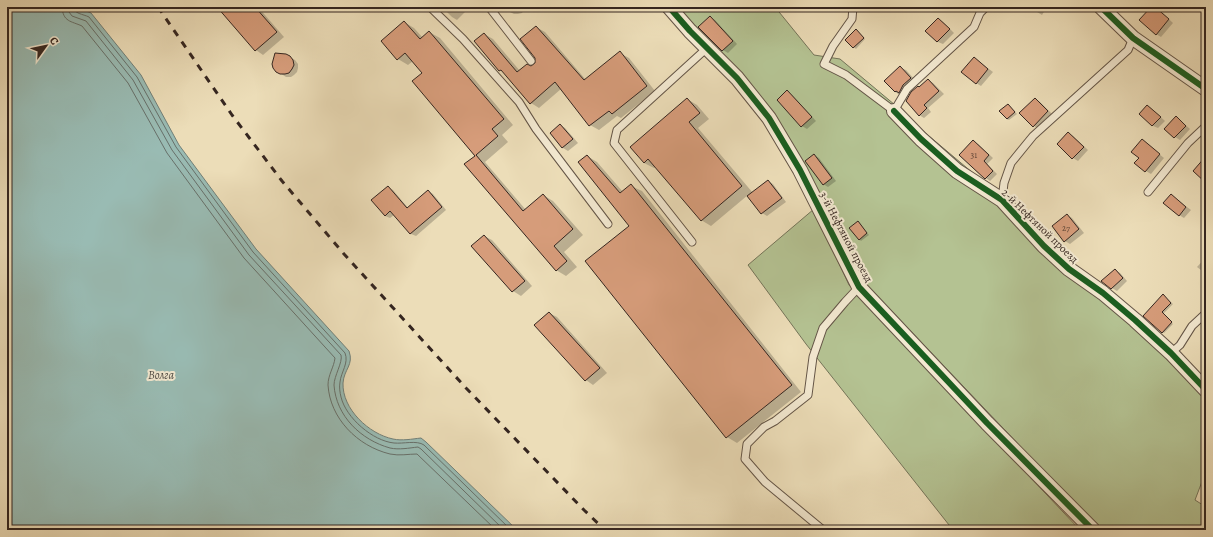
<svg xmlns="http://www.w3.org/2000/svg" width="1213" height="537" font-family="Alegreya,serif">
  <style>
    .green { fill: #b4c292; stroke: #747459 }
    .water { fill: #99bbb3; stroke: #717f78 }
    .shadow { fill: #0003 }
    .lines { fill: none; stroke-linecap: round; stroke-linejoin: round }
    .shore { stroke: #67706a; stroke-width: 1 }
    .building { fill: #d69c7a; stroke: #352620 }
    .lane-casing { stroke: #635446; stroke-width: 9 }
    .street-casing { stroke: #635446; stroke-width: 16 }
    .lane { stroke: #f3e9d1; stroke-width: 7 }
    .street { stroke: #f3e9d1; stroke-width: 14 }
    .rail { stroke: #352620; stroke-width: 3; stroke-dasharray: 7 7; stroke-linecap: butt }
    .cycleway-casing { stroke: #f3e9d1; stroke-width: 8 }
    .cycleway { stroke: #1b5e20; stroke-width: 6 }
    .labels { text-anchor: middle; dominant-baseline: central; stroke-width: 4; stroke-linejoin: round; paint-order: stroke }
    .number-label { font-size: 9px; fill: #5d4436 }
    .street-label { font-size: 11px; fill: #352620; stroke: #f3e9d1 }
    .water-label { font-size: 12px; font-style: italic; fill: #4e4b45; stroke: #f3e9d1 }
  </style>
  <rect width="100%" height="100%" fill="#ecddb8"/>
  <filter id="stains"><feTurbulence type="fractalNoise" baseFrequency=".005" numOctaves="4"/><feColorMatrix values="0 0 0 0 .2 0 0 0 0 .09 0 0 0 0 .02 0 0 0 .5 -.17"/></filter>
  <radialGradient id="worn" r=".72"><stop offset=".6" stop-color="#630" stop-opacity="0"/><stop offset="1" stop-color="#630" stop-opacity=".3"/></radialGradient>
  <!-- green -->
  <g class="green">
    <polygon points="676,7 775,7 814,55 840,59 895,105 923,131 992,189 1206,386 1206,471 1195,500 1206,507 1206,530 1100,530 864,282 804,167"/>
    <polygon points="814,209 849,285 1080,530 953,530 806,344 748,265"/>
  </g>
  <!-- water -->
  <path class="water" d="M7 7C32 7 69 3 91 13L141 75 179 145 256 249 349 351C354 365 344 369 343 383 342 409 369 434 393 439 402 441 412 439 421 438L426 442 517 530H7Z"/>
  <!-- shadow -->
  <g class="shadow">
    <polygon points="218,7 258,7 284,37 263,55 256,50"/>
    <polygon points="442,7 459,7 465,12 457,20 452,17"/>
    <polygon points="503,7 526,7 522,13 518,14 514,14 504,9"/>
    <polygon points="1029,7 1047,7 1042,15"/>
    <polygon points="1152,7 1158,9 1173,23 1161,37 1156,34"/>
    <polygon points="710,17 715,20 737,44 728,53 723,50"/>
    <polygon points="938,19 943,22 954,33 943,44 938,42 926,31"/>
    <polygon points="404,22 414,28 423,38 429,32 440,38 513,125 502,135 508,142 485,162 526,210 543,195 553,201 583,235 564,252 577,267 566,276 556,270 476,156 423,73 413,61 408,65 398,59"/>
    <polygon points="536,27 545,32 586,80 620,53 629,58 655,91 621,118 617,116 599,130 590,125 561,89 539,108 531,103 504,73 500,70 484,34 493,39 520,71 531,67 536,64"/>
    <polygon points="858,32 865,39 856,49 846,40"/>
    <polygon points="286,55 295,60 298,64 298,68 297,72 294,75 291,77 286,77 277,71"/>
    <polygon points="974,58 993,72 981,86 976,83"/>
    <polygon points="901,68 906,70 916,81 900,95 895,92"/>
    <polygon points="928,80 933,83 944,94 928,108 931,112 924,118 919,115 919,88"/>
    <polygon points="787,92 792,95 816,121 807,129 802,126 778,100"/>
    <polygon points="687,99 697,105 709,119 698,128 753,193 768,181 773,184 786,202 767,216 762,213 748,195 711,226 701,220 656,167 654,168 644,163"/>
    <polygon points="1035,99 1040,102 1053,115 1039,129 1034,126"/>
    <polygon points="1008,105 1017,114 1009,120 1007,119"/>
    <polygon points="1148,106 1152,109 1165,121 1158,128 1153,126 1140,114"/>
    <polygon points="1176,118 1181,121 1190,129 1180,140 1175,137 1165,129"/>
    <polygon points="560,125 565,128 578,143 568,151 563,148 551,133"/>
    <polygon points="1068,133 1073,136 1088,150 1078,161 1073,158"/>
    <polygon points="1142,140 1164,158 1151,174 1146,171 1140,158"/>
    <polygon points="973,142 978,144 993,158 987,164 997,174 990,181 986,178 961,155"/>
    <polygon points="814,155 819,158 836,181 828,187 823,184"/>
    <polygon points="587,156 597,162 623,192 631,186 642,191 801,392 737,443 727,437 630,226"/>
    <polygon points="388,187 393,190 408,208 428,191 433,194 446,210 416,236 411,234 394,215 390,218 385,216"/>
    <polygon points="1171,195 1191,210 1184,218 1179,215"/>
    <polygon points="1067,215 1072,218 1084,233 1070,244 1065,241"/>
    <polygon points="858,222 869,235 861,241 859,239"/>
    <polygon points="484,236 492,240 532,286 521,296 513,291 473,246"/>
    <polygon points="1206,257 1206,274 1197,267"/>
    <polygon points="1115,270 1120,273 1127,281 1117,291 1112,288"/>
    <polygon points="1163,296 1173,304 1163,314 1173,324 1164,333 1144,316"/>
    <polygon points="549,313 557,317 607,373 593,385 586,380"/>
  </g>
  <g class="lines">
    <!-- shore -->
    <g class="shore">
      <path d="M62 7C63 22 71 21 82 26L128 83 167 153 244 258 335 358C334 367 328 375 328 385 330 418 357 446 390 454 399 456 409 454 417 454L496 530"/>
      <path d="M68 7 69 12 72 16 86 21 133 80 172 150 249 255 341 355C343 362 334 376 334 385 336 416 361 440 390 448 399 450 409 448 418 447L421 449 504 530"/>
      <path d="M73 7C74 14 83 14 89 17L137 77 176 147 253 252 345 353C349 363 341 372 340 382 339 387 340 393 341 397 346 418 373 441 394 443 403 444 417 440 424 445L511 530"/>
    </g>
  </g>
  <!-- building -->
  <g class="building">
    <polygon points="217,7 255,7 277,32 255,51"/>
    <polygon points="1151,7 1155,7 1169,19 1156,35 1139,20"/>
    <polygon points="710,16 733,41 722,51 698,27"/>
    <polygon points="938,18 950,29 937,42 925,31"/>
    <polygon points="404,21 420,39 429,31 504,119 492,129 498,136 476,155 523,211 543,194 573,229 554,246 567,261 556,271 464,164 475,156 412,81 422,73 405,53 397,60 381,41"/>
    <polygon points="536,26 584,80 620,51 647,86 612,114 609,111 589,126 555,82 530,104 501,70 499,71 474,41 484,33 517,72 527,64 531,66 535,63 535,58 520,39"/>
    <polygon points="856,29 864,38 853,48 845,40"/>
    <polygon points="275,53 286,54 290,56 293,60 294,65 292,69 289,73 285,74 280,74 276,72 273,68 272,64"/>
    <polygon points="974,57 988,69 976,84 961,72"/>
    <polygon points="900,66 911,78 903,85 899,93 896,91 895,92 884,81"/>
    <polygon points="928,79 939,91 924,105 927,108 919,116 906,101 911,92 918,86 919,87"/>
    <polygon points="787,90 812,117 801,127 777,100"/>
    <polygon points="687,98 700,113 689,122 742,186 701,221 648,159 644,163 630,147"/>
    <polygon points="1035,98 1048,111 1033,127 1019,113"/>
    <polygon points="1008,104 1015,112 1007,119 999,111"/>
    <polygon points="1147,105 1161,117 1152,126 1139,114"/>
    <polygon points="1176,116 1186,126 1174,138 1164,129"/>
    <polygon points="560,124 573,139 562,148 550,133"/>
    <polygon points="1068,132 1084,147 1072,159 1057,144"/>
    <polygon points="1142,139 1160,154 1145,172 1134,163 1139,158 1131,152"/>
    <polygon points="973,140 989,155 984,161 993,171 985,179 959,155"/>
    <polygon points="814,154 832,178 823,185 805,161"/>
    <polygon points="587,155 620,193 631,184 792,385 726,438 585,261 629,226 578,162"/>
    <polygon points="1206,156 1206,183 1193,171"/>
    <polygon points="768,180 782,198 761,214 747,196"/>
    <polygon points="388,186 407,208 428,190 442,207 410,234 390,211 385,216 371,200"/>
    <polygon points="1171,194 1186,207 1179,216 1163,203"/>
    <polygon points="1067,214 1079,229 1064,242 1052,226"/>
    <polygon points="858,221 867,233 859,240 849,228"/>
    <polygon points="484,235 525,281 512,292 471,246"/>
    <polygon points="1115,269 1123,278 1111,289 1101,281"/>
    <polygon points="1163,294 1171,303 1162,312 1172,322 1162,333 1143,316"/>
    <polygon points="549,312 600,368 585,381 534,325"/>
  </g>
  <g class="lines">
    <!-- lane casing -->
    <g class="lane-casing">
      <g id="lane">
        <polyline points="430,7 463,39 519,102 536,129 608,224"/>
        <polyline points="489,7 531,61"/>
        <polyline points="853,7 852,19 833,46 824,64 846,75 894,111 907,89 974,27 980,13 986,7"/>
        <polyline points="1148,192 1188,143 1206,126"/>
        <polyline points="1002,200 1004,183 1011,163 1033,136 1128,50 1133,38"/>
        <polyline points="692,242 614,143 617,130 707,48"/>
        <polyline points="1171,353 1180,345 1192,326 1206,313"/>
        <polyline points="823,530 765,482 745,459 747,444 764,427 775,421 808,395 813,357 823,328 845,302 859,287"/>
      </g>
    </g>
    <!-- street casing -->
    <g class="street-casing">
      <g id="street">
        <polyline points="669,7 690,31 737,78 769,118 800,170 859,287 987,423 1093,530"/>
        <polyline points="1101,7 1133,38 1206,89"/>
        <polyline points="894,111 921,139 957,171 1002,200 1044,246 1069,269 1103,293 1135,320 1171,353 1206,390"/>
      </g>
    </g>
    <!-- lane -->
    <use href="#lane" class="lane"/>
    <!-- street -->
    <use href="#street" class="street"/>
    <!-- rail -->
    <polyline class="rail" points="158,7 232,115 282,181 344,254 466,388 584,510 605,530"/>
    <!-- cycleway casing -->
    <g class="cycleway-casing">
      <g id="cycleway">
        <polyline points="669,7 690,31 737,78 769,118 800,170 859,287 987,423 1093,530"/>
        <polyline points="1101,7 1133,38 1206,89"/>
        <polyline points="894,111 921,139 957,171 1002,200 1044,246 1069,269 1103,293 1135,320 1171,353 1206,390"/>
      </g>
    </g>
    <!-- cycleway -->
    <use href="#cycleway" class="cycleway"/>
  </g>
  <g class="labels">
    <!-- number labels -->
    <g class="number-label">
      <text x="974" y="155">31</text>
      <text x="1066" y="228">27</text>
    </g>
    <!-- street labels -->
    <g class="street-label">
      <text transform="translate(1040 226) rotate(44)">2-й Нефтяной проезд</text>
      <text transform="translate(846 237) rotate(62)">3-й Нефтяной проезд</text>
    </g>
    <!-- water labels -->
    <g class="water-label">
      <text x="161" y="375">Волга</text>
    </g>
  </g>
  <!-- margin -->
  <rect width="1213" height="537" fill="none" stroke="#ecddb8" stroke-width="24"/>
  <rect x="8" y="8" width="1197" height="521" fill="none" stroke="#352620" stroke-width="2"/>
  <rect x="12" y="12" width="1189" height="513" fill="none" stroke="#352620"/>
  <!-- north arrow -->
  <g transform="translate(46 46) rotate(57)" stroke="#f3e9d1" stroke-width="3" paint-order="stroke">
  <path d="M0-3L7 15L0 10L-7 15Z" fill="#352620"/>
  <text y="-6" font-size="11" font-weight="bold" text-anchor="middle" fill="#352620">С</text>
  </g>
  <rect width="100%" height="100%" filter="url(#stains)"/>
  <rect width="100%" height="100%" fill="url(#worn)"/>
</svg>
